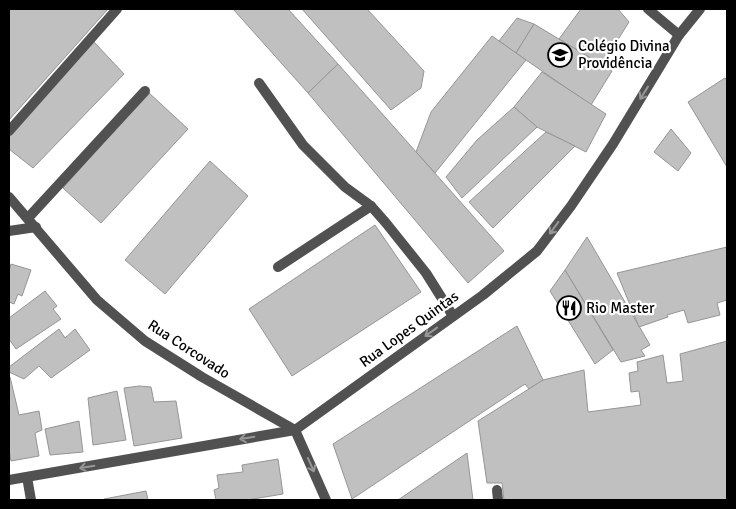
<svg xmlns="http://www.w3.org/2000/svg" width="736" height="509" font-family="Signika,sans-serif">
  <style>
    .building { fill: #c0c0c0; stroke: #959595 }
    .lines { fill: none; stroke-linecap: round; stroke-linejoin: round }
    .lane { stroke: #515151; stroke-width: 10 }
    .street { stroke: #515151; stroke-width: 10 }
    .oneway { stroke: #979797 }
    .labels { text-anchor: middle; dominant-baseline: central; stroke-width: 4.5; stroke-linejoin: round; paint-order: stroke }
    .poi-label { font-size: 15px; fill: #000; stroke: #fff; text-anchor: start }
    .street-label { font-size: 15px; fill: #000; stroke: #fff }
  </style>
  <rect width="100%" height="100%" fill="#fff"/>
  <!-- building -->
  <g class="building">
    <polygon points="11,9 108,9 9,120 9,11"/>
    <polygon points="233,9 288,9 338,64 308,93"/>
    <polygon points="302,9 367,9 424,71 421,88 391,110"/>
    <polygon points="581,9 618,9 629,22 602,65 559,39"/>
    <polygon points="517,18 534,24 516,53 499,41"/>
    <polygon points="534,24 612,71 591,105 516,53"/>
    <polygon points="492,36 526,60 435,173 416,152 431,112"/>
    <polygon points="94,42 124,74 33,168 9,149 9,133"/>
    <polygon points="338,64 504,251 468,283 308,93"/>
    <polygon points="542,72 606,114 586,152 537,127 514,107"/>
    <polygon points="725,78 727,80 727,167 688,102"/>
    <polygon points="148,92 188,129 101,223 63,188"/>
    <polygon points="514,107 537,127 462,198 446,177 477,140"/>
    <polygon points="671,129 691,153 678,171 654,152"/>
    <polygon points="546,132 575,146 493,228 469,202"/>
    <polygon points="210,161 248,196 165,294 125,260"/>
    <polygon points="375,225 421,292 292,376 249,309"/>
    <polygon points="587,237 650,345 641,350 645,356 621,362 565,270"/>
    <polygon points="727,247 727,300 717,303 720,315 688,323 684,310 667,315 668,317 639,327 617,273"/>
    <polygon points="11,264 31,270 22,296 18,294 14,304 9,302 9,271"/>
    <polygon points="565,270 613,350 595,364 550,291"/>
    <polygon points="45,291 57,306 53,309 61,319 16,349 9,339 9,318"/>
    <polygon points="517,326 543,380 529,389 525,384 352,499 333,444"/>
    <polygon points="59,329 65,338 75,329 90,350 51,378 39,366 24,379 9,372 9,367"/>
    <polygon points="727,341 727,500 504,500 502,483 487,483 478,421 543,380 584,370 588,412 641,405 639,391 631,392 629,373 638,371 637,362 663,355 667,383 683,381 680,354"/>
    <polygon points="9,377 10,377 19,415 39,411 42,430 35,433 39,456 11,461 9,450"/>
    <polygon points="139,386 151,387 154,402 176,401 182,438 134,446 124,388"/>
    <polygon points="117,391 126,440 93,445 88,398"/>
    <polygon points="79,421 83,452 50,455 45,429"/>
    <polygon points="467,453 473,500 398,500"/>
    <polygon points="278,459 283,494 247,500 216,500 214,490 219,488 217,475 243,472 242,465"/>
    <polygon points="146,491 148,500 104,500 104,499"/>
  </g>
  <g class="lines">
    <!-- lane -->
    <g class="lane">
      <polyline points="648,9 679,35"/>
      <polyline points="259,83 303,145 345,187 371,206 386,223 426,273 453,316"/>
      <polyline points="278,267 371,206"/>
      <polyline points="497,490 498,500"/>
    </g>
    <!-- street -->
    <g class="street">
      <polyline points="9,131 117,9"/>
      <polyline points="9,197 97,300 145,341 202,377 295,430 326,500"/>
      <polyline points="28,218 145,91"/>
      <polyline points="9,231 36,227"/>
      <polyline points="27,477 31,500"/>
      <polyline points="9,480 295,430 483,295 537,251 571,206 613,144 679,35 700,9"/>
    </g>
  </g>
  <!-- one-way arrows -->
  <defs><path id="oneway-shaft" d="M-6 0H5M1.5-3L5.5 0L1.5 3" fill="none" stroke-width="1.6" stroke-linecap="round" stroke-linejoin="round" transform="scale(1.25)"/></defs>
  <g class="oneway">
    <use href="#oneway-shaft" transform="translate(644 93) rotate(122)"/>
    <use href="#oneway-shaft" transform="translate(554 228) rotate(126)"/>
    <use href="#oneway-shaft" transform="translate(431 332) rotate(144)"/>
    <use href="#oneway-shaft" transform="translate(247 438) rotate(170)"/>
    <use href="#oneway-shaft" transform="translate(311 465) rotate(66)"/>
    <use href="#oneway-shaft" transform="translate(87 467) rotate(170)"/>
  </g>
  <!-- icons -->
  <defs>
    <g id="school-ring" transform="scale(1.25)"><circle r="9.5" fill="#fff" stroke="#000" stroke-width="1.5"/><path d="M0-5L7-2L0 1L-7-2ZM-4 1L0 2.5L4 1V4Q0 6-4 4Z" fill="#000"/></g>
    <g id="restaurant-ring" transform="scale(1.25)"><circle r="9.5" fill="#fff" stroke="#000" stroke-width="1.5"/><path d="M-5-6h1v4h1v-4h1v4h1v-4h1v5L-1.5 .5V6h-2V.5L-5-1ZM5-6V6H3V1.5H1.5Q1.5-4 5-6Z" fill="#000"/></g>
  </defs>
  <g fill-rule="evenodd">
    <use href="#school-ring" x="560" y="55"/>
    <use href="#restaurant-ring" x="569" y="308"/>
  </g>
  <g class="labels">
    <!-- poi labels -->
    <g class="poi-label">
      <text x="578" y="46">Colégio Divina<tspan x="578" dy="17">Providência</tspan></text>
      <text x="586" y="308">Rio Master</text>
    </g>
    <!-- street labels -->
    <g class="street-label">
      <text transform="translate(409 329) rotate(-36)">Rua Lopes Quintas</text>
      <text transform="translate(189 349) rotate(33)">Rua Corcovado</text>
    </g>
  </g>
  <!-- border -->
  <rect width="736" height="509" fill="none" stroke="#000000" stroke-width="20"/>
</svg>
